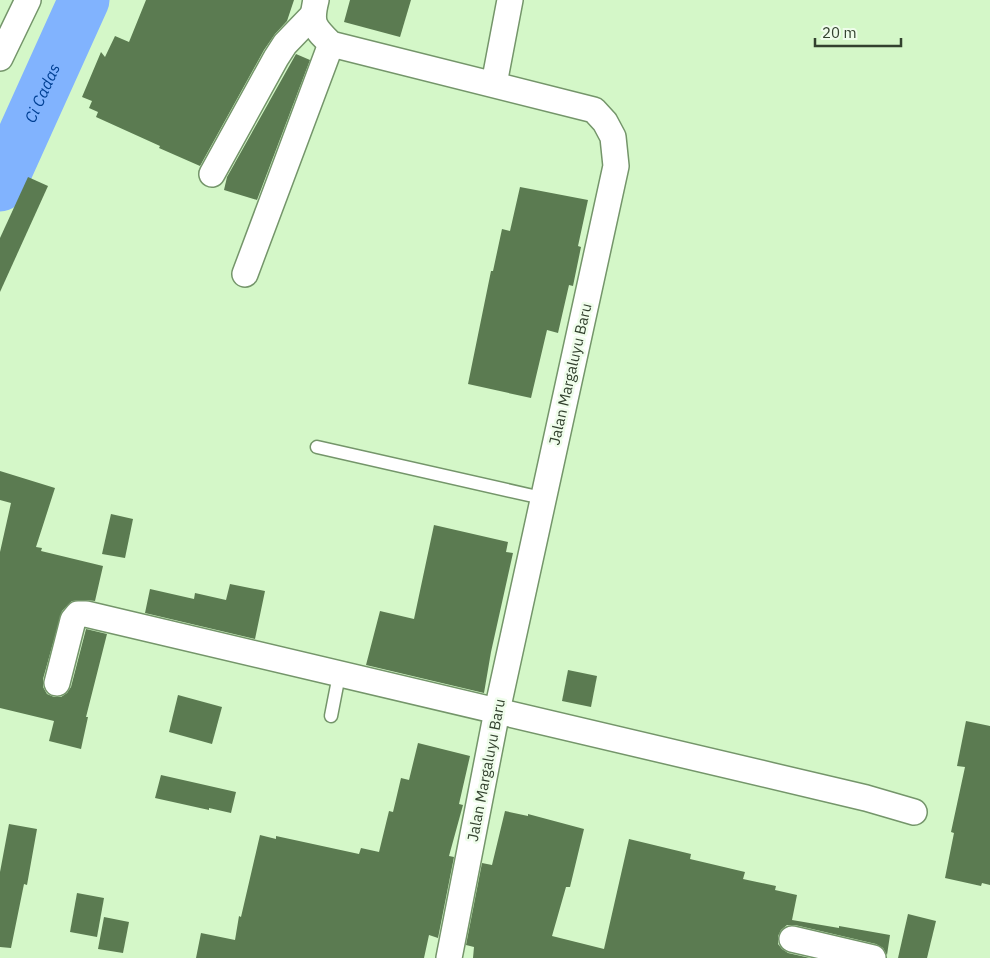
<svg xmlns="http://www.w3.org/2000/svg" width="990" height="958" font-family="'IBM Plex Sans',sans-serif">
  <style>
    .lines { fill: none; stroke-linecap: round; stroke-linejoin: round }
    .river { stroke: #81b3fe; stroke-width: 51 }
    .building { fill: #5b7b51 }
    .service-casing { stroke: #74956a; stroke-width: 15 }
    .minor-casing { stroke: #74956a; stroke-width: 28 }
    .service { stroke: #fff; stroke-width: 12 }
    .minor { stroke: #fff; stroke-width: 25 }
    .labels { text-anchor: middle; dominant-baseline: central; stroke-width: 5; stroke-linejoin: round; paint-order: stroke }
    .street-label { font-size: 15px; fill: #32412e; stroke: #effdeb }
    .water-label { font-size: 16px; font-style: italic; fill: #004094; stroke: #effdeb }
  </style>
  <rect width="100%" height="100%" fill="#d4f7c8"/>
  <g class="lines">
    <!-- river -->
    <path class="river" id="s1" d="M0 186 84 0"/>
  </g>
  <!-- building -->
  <g class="building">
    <polygon points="146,0 294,0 287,21 275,34 264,50 200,166 159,148 160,146 96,117 98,112 89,108 92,101 82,97 101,52 105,57 115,36 129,42"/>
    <polygon points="350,0 411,0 400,37 344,22"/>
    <polygon points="296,54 310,60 257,200 224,190 227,177"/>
    <polygon points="28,177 48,186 0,292 0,238"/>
    <polygon points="520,187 588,200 578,246 581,247 573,286 569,285 558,333 547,330 531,398 468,384 491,271 493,271 502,229 510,231"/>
    <polygon points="0,471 55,488 36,547 42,548 41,551 103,566 95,601 86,600 72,601 62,611 43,679 43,687 47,694 54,697 61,697 67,693 71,687 86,629 107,634 86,717 88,717 81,749 49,741 54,721 0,708 0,552 11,503 0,500"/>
    <polygon points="111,514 133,519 125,558 102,554"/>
    <polygon points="434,525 508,542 506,552 513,553 491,652 484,693 366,665 380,611 414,619"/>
    <polygon points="230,584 265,591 255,639 145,613 150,589 194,599 195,593 226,600"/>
    <polygon points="568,670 597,676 591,707 562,701"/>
    <polygon points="178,695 222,707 212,744 169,732"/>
    <polygon points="966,721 990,726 990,885 982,883 981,886 945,878 954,833 951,832 965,767 957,766"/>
    <polygon points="418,743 470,756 459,804 463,805 449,856 454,857 438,938 429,935 424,958 196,958 201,933 235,940 239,916 241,917 260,835 276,839 276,836 359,854 361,848 379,852 389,811 393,812 401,778 409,780"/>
    <polygon points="161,775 236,792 231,813 209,808 209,810 155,798"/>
    <polygon points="505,811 528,816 528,814 584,829 570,887 566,887 552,936 604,949 629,839 691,854 690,859 745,872 743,879 776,886 775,890 797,895 792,920 839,928 839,926 890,935 887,955 883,948 876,944 795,925 787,925 781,930 778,936 778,944 782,949 788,953 810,958 473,958 474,947 466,945 482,863 492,865"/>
    <polygon points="9,824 37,829 27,885 24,884 11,948 0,947 0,872"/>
    <polygon points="77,893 104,898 97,937 70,932"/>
    <polygon points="908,914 936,921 927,958 898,958"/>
    <polygon points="104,917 129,922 123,953 98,949"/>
  </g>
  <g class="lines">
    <!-- service casing -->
    <g class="service-casing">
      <g id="service">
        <polyline points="317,447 542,498"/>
        <polyline points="331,716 339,675"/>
      </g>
    </g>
    <!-- minor casing -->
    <g class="minor-casing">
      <g id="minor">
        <path d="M316 0C310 24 314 27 331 44L594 110 605 122 613 137 616 166 497 711 449 958"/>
        <polyline points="0,58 28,0"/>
        <polyline points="494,84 510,0"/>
        <polyline points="212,174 276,58 285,44 312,16"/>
        <polyline points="245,274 331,44"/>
        <polyline points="57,683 73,620 78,614 86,614 866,798 914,812"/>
        <polyline points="792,939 873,958"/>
      </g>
    </g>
    <!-- service -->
    <use href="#service" class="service"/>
    <!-- minor -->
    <use href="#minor" class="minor"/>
  </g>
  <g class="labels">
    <!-- street labels -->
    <g class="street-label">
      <text transform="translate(570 374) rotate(-77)">Jalan Margaluyu Baru</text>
      <text transform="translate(486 770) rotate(-79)">Jalan Margaluyu Baru</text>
    </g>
    <!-- water labels -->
    <g class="water-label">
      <text stroke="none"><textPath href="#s1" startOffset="102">Ci Cadas</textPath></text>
    </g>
  </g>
  <!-- scale -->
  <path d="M815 38v8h86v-8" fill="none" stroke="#32412e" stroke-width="2.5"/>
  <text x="822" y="38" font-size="15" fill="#32412e" stroke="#effdeb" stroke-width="4" paint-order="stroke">20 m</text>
</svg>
